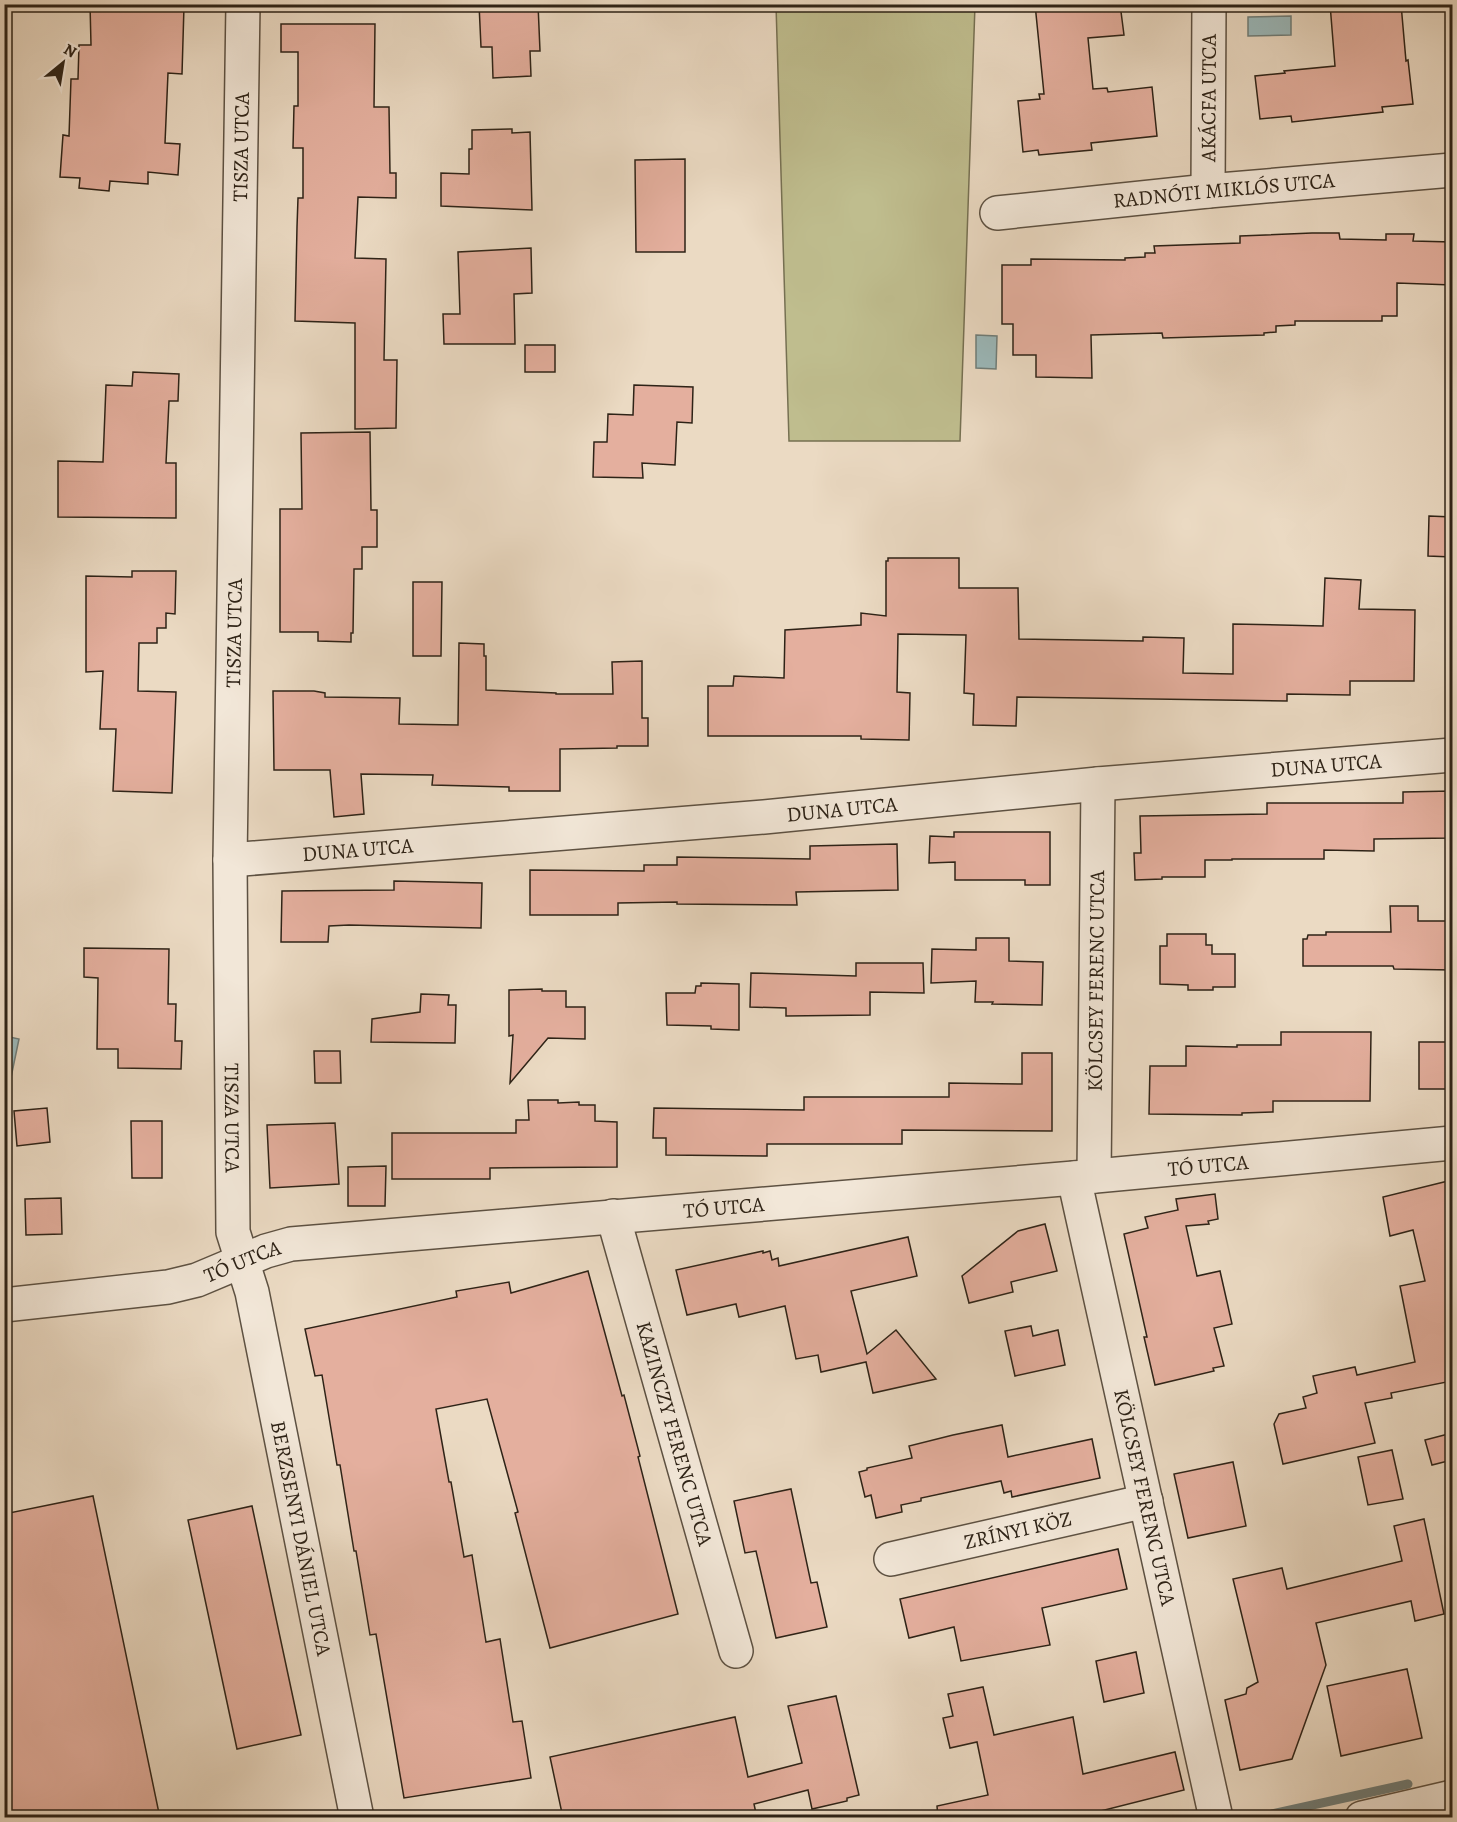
<svg xmlns="http://www.w3.org/2000/svg" width="1457" height="1822" font-family="Alegreya,serif">
  <style>
    .green { fill: #bfbd8e; stroke: #767052; stroke-width: 1.5 }
    .water { fill: #9bb9bb; stroke: #6f7d79; stroke-width: 1.5 }
    .lines { fill: none; stroke-linecap: round; stroke-linejoin: round }
    .stream { stroke: #6f7d79; stroke-width: 9 }
    .building { fill: #e4af9e; stroke: #2e2317; stroke-width: 1.5 }
    .minor-casing { stroke: #5d5142; stroke-width: 36 }
    .tertiary-casing { stroke: #5d5142; stroke-width: 36 }
    .minor { stroke: #f2e7d8; stroke-width: 33 }
    .tertiary { stroke: #f2e7d8; stroke-width: 33 }
    .labels { text-anchor: middle; dominant-baseline: central; stroke-width: 6; stroke-linejoin: round; paint-order: stroke }
    .street-label { font-size: 21px; fill: #2e2317; stroke: #f2e7d8 }
  </style>
  <rect width="100%" height="100%" fill="#ebdac3"/>
  <filter id="stains"><feTurbulence type="fractalNoise" baseFrequency=".00333" numOctaves="4"/><feColorMatrix values="0 0 0 0 .2 0 0 0 0 .09 0 0 0 0 .02 0 0 0 .5 -.17"/></filter>
  <radialGradient id="worn" r=".72"><stop offset=".6" stop-color="#630" stop-opacity="0"/><stop offset="1" stop-color="#630" stop-opacity=".3"/></radialGradient>
  <!-- green -->
  <polygon class="green" points="776,5 975,5 960,441 789,441"/>
  <!-- water -->
  <g class="water">
    <polygon points="1291,16 1291,35 1248,36 1248,17"/>
    <polygon points="976,335 997,336 996,369 976,368"/>
    <polygon points="5,1036 19,1039 9,1087 5,1086"/>
  </g>
  <g class="lines">
    <!-- stream -->
    <polyline class="stream" points="1254,1818 1408,1784"/>
  </g>
  <!-- building -->
  <g class="building">
    <polygon points="90,4 166,4 166,7 184,6 182,74 168,73 165,143 180,144 178,175 148,172 148,184 110,181 109,191 79,188 80,178 60,177 63,135 69,136 71,79 78,79 79,45 91,45"/>
    <polygon points="479,4 538,4 540,51 530,51 531,76 493,78 492,47 481,47"/>
    <polygon points="1035,4 1120,4 1124,35 1088,38 1093,89 1107,88 1108,92 1152,87 1157,136 1091,143 1092,150 1039,155 1038,150 1023,152 1018,101 1040,99 1039,94 1044,94"/>
    <polygon points="1330,4 1401,4 1406,61 1408,60 1413,104 1382,107 1383,112 1319,119 1292,122 1291,116 1260,119 1255,76 1285,73 1284,71 1335,66"/>
    <polygon points="281,24 375,24 374,107 389,107 390,173 396,173 396,198 358,197 355,258 386,259 384,360 397,360 396,428 355,429 355,323 295,321 297,227 298,198 303,198 303,148 293,148 294,106 298,106 298,52 281,52"/>
    <polygon points="512,129 512,133 530,132 532,210 441,206 441,173 469,174 469,149 472,149 472,130"/>
    <polygon points="685,159 685,252 636,252 635,160"/>
    <polygon points="1312,233 1339,233 1340,239 1386,240 1386,234 1414,234 1413,241 1452,242 1452,285 1397,283 1397,316 1382,316 1382,321 1295,321 1295,325 1276,326 1276,332 1264,333 1264,335 1163,338 1162,333 1091,335 1092,378 1036,377 1036,355 1013,355 1013,324 1002,324 1002,265 1031,265 1031,259 1125,260 1125,258 1145,257 1145,253 1155,253 1154,246 1240,243 1240,236"/>
    <polygon points="531,248 532,293 514,294 515,344 444,344 443,314 460,314 458,252"/>
    <rect x="525" y="345" width="30" height="27"/>
    <polygon points="133,372 179,374 178,401 169,401 166,463 176,463 176,518 58,517 58,461 103,462 106,385 132,386"/>
    <polygon points="634,385 693,387 692,423 677,422 675,465 642,463 643,478 593,477 594,442 607,442 608,414 633,415"/>
    <polygon points="370,432 371,510 377,510 377,547 362,547 362,569 354,569 353,633 351,633 351,642 318,641 318,632 280,632 280,509 302,509 301,433"/>
    <polygon points="1429,516 1452,517 1452,557 1428,556"/>
    <polygon points="888,558 959,558 959,588 1018,588 1019,639 1143,641 1143,637 1184,638 1183,673 1233,674 1233,624 1323,626 1325,578 1361,580 1359,609 1415,610 1414,681 1350,681 1350,695 1287,694 1287,701 1017,697 1016,726 973,725 974,694 964,693 966,635 898,634 897,692 910,693 909,740 861,739 861,736 708,736 708,686 733,686 734,676 784,678 785,630 861,625 861,613 886,616 886,561 888,561"/>
    <polygon points="132,571 176,571 175,614 166,613 166,628 157,628 157,643 139,643 138,691 176,692 172,793 113,791 116,729 100,729 103,671 86,672 86,576 132,577"/>
    <polygon points="413,582 442,582 441,656 413,656"/>
    <polygon points="459,643 484,644 484,656 486,656 486,690 556,693 556,694 613,694 612,662 642,661 642,718 648,718 648,746 617,746 617,748 560,749 560,791 509,791 509,787 432,785 433,775 361,774 364,814 334,817 330,770 274,770 273,691 314,691 325,693 325,697 400,698 399,724 458,725"/>
    <polygon points="1452,791 1452,838 1374,839 1374,851 1324,850 1324,859 1232,859 1232,860 1205,860 1205,877 1162,877 1162,879 1135,880 1134,853 1141,853 1140,816 1267,814 1267,803 1403,803 1403,792"/>
    <polygon points="954,832 1050,832 1050,885 1025,885 1025,880 955,880 955,862 929,863 930,836 954,837"/>
    <polygon points="897,844 898,890 796,892 797,905 677,904 677,902 618,903 618,915 530,915 530,870 644,871 644,865 677,865 677,857 810,859 810,846"/>
    <polygon points="394,881 482,883 481,928 349,925 329,926 328,942 281,942 282,891 394,890"/>
    <polygon points="1390,906 1418,906 1418,921 1452,921 1452,970 1394,969 1393,966 1303,966 1303,939 1307,939 1308,935 1326,935 1326,932 1391,932"/>
    <polygon points="1167,934 1206,934 1206,945 1212,945 1212,954 1235,954 1235,987 1213,987 1213,990 1188,990 1188,985 1160,984 1160,946 1167,946"/>
    <polygon points="976,938 1009,938 1009,961 1043,962 1042,1005 992,1004 993,1002 975,1002 976,981 931,983 932,949 976,950"/>
    <polygon points="84,948 169,949 168,1004 176,1004 175,1041 182,1041 181,1069 118,1068 118,1049 97,1049 98,978 84,977"/>
    <polygon points="856,963 923,963 924,993 870,992 870,1015 786,1016 786,1008 750,1007 751,973 856,976"/>
    <polygon points="701,983 739,984 739,1030 711,1029 711,1026 667,1025 666,993 695,993 696,986 701,986"/>
    <polygon points="542,989 542,991 566,991 566,1007 585,1007 585,1039 548,1038 510,1083 513,1035 509,1036 509,990"/>
    <polygon points="421,994 449,995 448,1005 456,1005 455,1043 371,1042 372,1019 420,1012"/>
    <polygon points="1281,1032 1371,1032 1370,1101 1273,1101 1273,1112 1242,1113 1242,1115 1149,1114 1150,1066 1186,1066 1186,1046 1237,1047 1237,1045 1281,1045"/>
    <rect x="1419" y="1042" width="33" height="47"/>
    <polygon points="314,1051 340,1051 341,1083 315,1083"/>
    <polygon points="1022,1053 1052,1053 1052,1131 902,1130 902,1144 767,1144 767,1156 666,1155 666,1138 653,1138 654,1108 804,1110 804,1097 949,1097 949,1083 1022,1084"/>
    <polygon points="528,1100 558,1100 558,1103 579,1102 579,1105 595,1105 595,1121 617,1122 617,1167 490,1168 490,1179 392,1179 392,1133 516,1133 516,1120 529,1120"/>
    <polygon points="47,1108 50,1142 17,1146 14,1111"/>
    <polygon points="131,1121 162,1121 162,1178 132,1178"/>
    <polygon points="335,1123 339,1184 270,1188 267,1125"/>
    <polygon points="386,1166 385,1206 348,1206 348,1167"/>
    <polygon points="1452,1180 1452,1381 1391,1393 1392,1398 1365,1403 1375,1443 1283,1464 1274,1424 1279,1414 1306,1408 1303,1397 1317,1393 1313,1376 1355,1367 1357,1375 1415,1362 1400,1286 1425,1281 1413,1230 1390,1236 1383,1197"/>
    <polygon points="1215,1194 1218,1219 1208,1221 1209,1224 1186,1226 1197,1276 1220,1271 1232,1324 1214,1328 1224,1366 1213,1368 1214,1371 1155,1385 1144,1337 1147,1337 1124,1234 1148,1228 1145,1217 1178,1210 1176,1199"/>
    <polygon points="61,1198 62,1234 26,1235 25,1199"/>
    <polygon points="1045,1224 1057,1271 1011,1282 1013,1292 969,1303 962,1276 1018,1231"/>
    <polygon points="908,1237 917,1276 851,1291 867,1354 896,1330 936,1379 873,1393 866,1362 821,1372 818,1355 796,1359 785,1306 739,1317 736,1304 687,1315 676,1270 763,1251 763,1253 770,1251 772,1260 778,1258 779,1266"/>
    <polygon points="588,1271 622,1396 624,1395 640,1456 638,1457 678,1614 550,1648 515,1513 518,1512 487,1399 436,1409 449,1482 451,1482 464,1557 472,1555 486,1642 500,1639 513,1722 522,1721 531,1778 404,1798 376,1634 370,1635 356,1551 354,1551 340,1465 337,1465 322,1375 315,1376 305,1329 457,1297 456,1291 509,1282 511,1293"/>
    <polygon points="1031,1326 1033,1336 1058,1330 1065,1365 1015,1376 1005,1331"/>
    <polygon points="1002,1425 1008,1457 1092,1439 1100,1478 1012,1497 1011,1491 1004,1493 1001,1481 921,1498 921,1501 901,1505 902,1512 876,1518 871,1495 865,1497 859,1472 867,1470 867,1468 912,1458 909,1446 953,1435"/>
    <polygon points="1452,1433 1452,1460 1432,1465 1425,1440"/>
    <polygon points="1392,1450 1403,1499 1368,1505 1358,1457"/>
    <polygon points="1233,1462 1246,1526 1188,1538 1174,1474"/>
    <polygon points="791,1489 811,1583 817,1582 827,1627 776,1638 756,1551 745,1553 734,1501"/>
    <polygon points="93,1496 160,1818 4,1818 4,1514"/>
    <polygon points="252,1506 301,1735 237,1749 188,1520"/>
    <polygon points="1424,1519 1444,1614 1415,1621 1411,1601 1316,1623 1326,1665 1292,1759 1240,1770 1225,1700 1246,1694 1247,1688 1258,1682 1233,1579 1282,1568 1287,1589 1402,1561 1394,1526"/>
    <polygon points="1118,1549 1127,1589 1042,1608 1050,1645 961,1661 954,1627 909,1638 900,1599"/>
    <polygon points="1136,1652 1144,1693 1104,1702 1096,1661"/>
    <polygon points="1407,1669 1422,1738 1341,1756 1327,1686"/>
    <polygon points="983,1687 994,1735 1073,1717 1083,1774 1175,1752 1184,1790 1073,1818 938,1818 937,1806 988,1795 977,1742 950,1748 943,1718 953,1716 948,1694"/>
    <polygon points="836,1696 859,1795 847,1798 847,1801 812,1809 808,1790 754,1804 757,1818 563,1818 550,1757 735,1717 748,1777 802,1763 788,1706"/>
  </g>
  <g class="lines">
    <!-- minor casing -->
    <g class="minor-casing">
      <g id="minor">
        <path id="s1" d="M243 4 230 860 233 1232 252 1292 357 1818"/>
        <path id="s2" d="M1208 191 1209 4"/>
        <path id="s3" d="M997 213 1208 191 1452 170"/>
        <path id="s4" d="M230 860 764 817 1098 784 1452 755"/>
        <path id="s5" d="M1094 1176 1098 784"/>
        <path id="s6" d="M1074 1178 1216 1818"/>
        <path id="s7" d="M613 1216 736 1651"/>
        <path id="s8" d="M4 1305 168 1287 197 1280 266 1251 291 1244 1074 1178 1452 1143"/>
        <path id="s9" d="M891 1559 1146 1501"/>
      </g>
    </g>
    <!-- tertiary casing -->
    <g class="tertiary-casing">
      <polyline id="tertiary" points="1362,1818 1452,1797"/>
    </g>
    <!-- minor -->
    <use href="#minor" class="minor"/>
    <!-- tertiary -->
    <use href="#tertiary" class="tertiary"/>
  </g>
  <g class="labels">
    <!-- street labels -->
    <g class="street-label">
      <text stroke="none"><textPath href="#s2" startOffset="93">AKÁCFA UTCA</textPath></text>
      <text transform="translate(241 147) rotate(-89)">TISZA UTCA</text>
      <text stroke="none"><textPath href="#s3" startOffset="228">RADNÓTI MIKLÓS UTCA</textPath></text>
      <text transform="translate(234 633) rotate(-89)">TISZA UTCA</text>
      <text stroke="none"><textPath href="#s4" startOffset="1100">DUNA UTCA</textPath></text>
      <text stroke="none"><textPath href="#s4" startOffset="614">DUNA UTCA</textPath></text>
      <text stroke="none"><textPath href="#s4" startOffset="128">DUNA UTCA</textPath></text>
      <text stroke="none"><textPath href="#s5" startOffset="195">KÖLCSEY FERENC UTCA</textPath></text>
      <text stroke="none"><textPath href="#s1" startOffset="1114">TISZA UTCA</textPath></text>
      <text stroke="none"><textPath href="#s8" startOffset="1216">TÓ UTCA</textPath></text>
      <text stroke="none"><textPath href="#s8" startOffset="730">TÓ UTCA</textPath></text>
      <text stroke="none"><textPath href="#s8" startOffset="244">TÓ UTCA</textPath></text>
      <text stroke="none"><textPath href="#s7" startOffset="226">KAZINCZY FERENC UTCA</textPath></text>
      <text stroke="none"><textPath href="#s6" startOffset="327">KÖLCSEY FERENC UTCA</textPath></text>
      <text stroke="none"><textPath href="#s9" startOffset="130">ZRÍNYI KÖZ</textPath></text>
      <text stroke="none"><textPath href="#s1" startOffset="1542">BERZSENYI DÁNIEL UTCA</textPath></text>
    </g>
  </g>
  <!-- margin -->
  <rect width="1457" height="1822" fill="none" stroke="#ebdac3" stroke-width="24"/>
  <rect x="6" y="6" width="1445" height="1810" fill="none" stroke="#2e2317" stroke-width="3"/>
  <rect x="12" y="12" width="1433" height="1798" fill="none" stroke="#2e2317" stroke-width="1.5"/>
  <!-- north arrow -->
  <g transform="translate(63 63) rotate(30)" stroke="#f2e7d8" stroke-width="4.5" paint-order="stroke">
  <path d="M0-4.5L10 22L0 15L-10 22Z" fill="#2e2317"/>
  <text y="-9" font-size="16" font-weight="bold" text-anchor="middle" fill="#2e2317">N</text>
  </g>
  <rect width="100%" height="100%" filter="url(#stains)"/>
  <rect width="100%" height="100%" fill="url(#worn)"/>
</svg>
